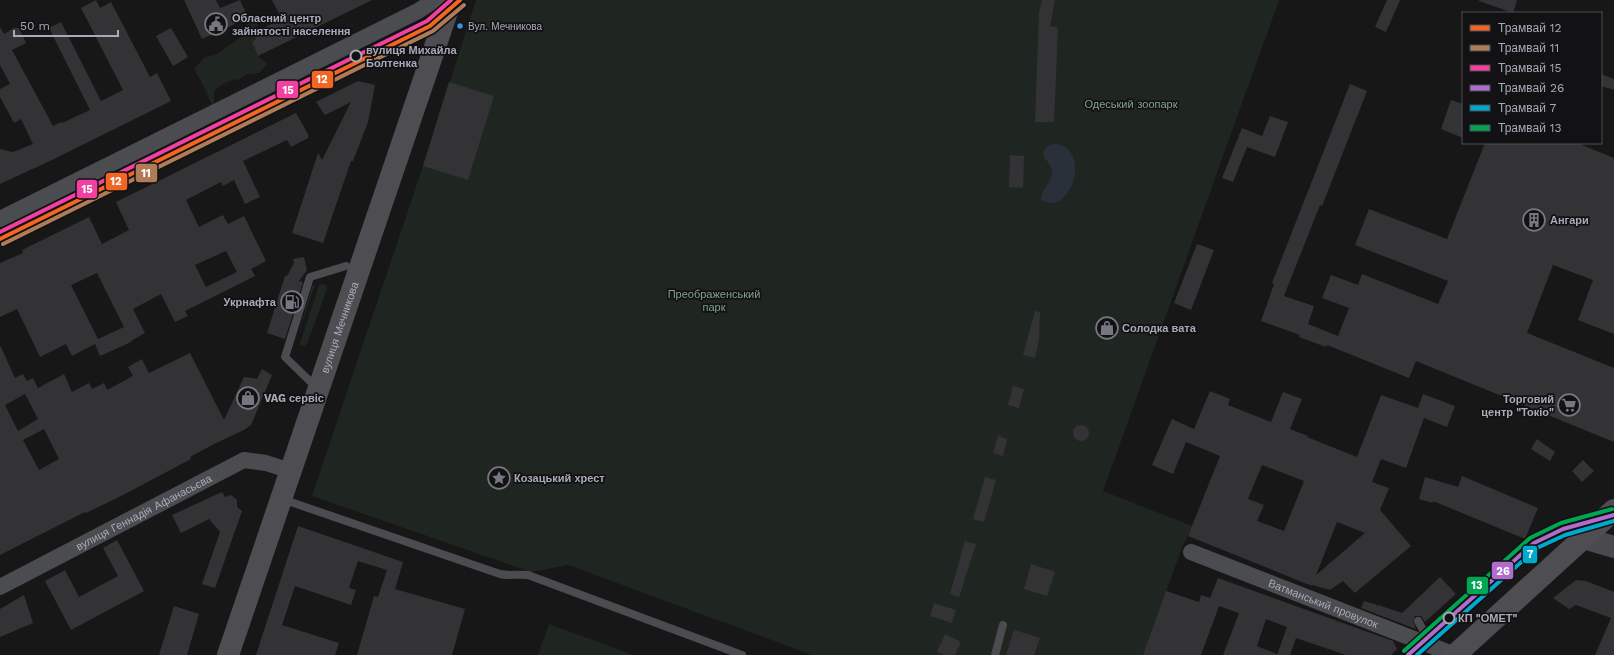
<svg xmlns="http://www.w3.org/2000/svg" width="1614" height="655" font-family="'Work Sans',sans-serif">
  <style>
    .green { fill: #1f2621 }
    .water { fill: #2a3039 }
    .building { fill: #333335; fill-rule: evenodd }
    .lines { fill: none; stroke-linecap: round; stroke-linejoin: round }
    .service { stroke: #4b4c50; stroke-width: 8 }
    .minor { stroke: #4b4c50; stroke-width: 16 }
    .secondary { stroke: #4a4a4e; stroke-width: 22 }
    .primary { stroke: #4e4d52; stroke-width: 22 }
    .tram-1-casing { stroke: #121113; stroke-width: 7 }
    .tram-2-casing { stroke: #121113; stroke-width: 7 }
    .tram-3-casing { stroke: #121113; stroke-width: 7 }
    .tram-4-casing { stroke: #121113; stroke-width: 7 }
    .tram-5-casing { stroke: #121113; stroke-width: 7 }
    .tram-6-casing { stroke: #121113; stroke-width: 7 }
    .tram-1 { stroke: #f26522; stroke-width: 4 }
    .tram-2 { stroke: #b07c57; stroke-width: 4 }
    .tram-3 { stroke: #f240a1; stroke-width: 4 }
    .tram-4 { stroke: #b06ccc; stroke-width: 4 }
    .tram-5 { stroke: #00a9ce; stroke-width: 4 }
    .tram-6 { stroke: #00a651; stroke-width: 4 }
    .bus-dot { fill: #3a90db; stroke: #121113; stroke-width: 1.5 }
    .stop-dot { fill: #121113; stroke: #a9aab8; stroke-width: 2 }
    .labels { text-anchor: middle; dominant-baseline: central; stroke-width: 3.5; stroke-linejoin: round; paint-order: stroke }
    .bus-label { font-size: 10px; fill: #a9aab8; stroke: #121113; text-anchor: start }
    .poi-label { font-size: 11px; font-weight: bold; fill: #a9aab8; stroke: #121113; text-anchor: start }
    .stop-label { font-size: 11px; font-weight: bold; fill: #a9aab8; stroke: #121113; text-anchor: start }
    .park-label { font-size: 11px; fill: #80a38a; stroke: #121113 }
    .street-label { font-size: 11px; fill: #a9aab8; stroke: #121113 }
    .line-badge { stroke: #121113; stroke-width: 1.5 }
    .badge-label { font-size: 11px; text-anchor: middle; font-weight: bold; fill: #fff }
  </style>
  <rect width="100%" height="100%" fill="#171717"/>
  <!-- green -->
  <g class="green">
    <polygon points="476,0 1279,0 1103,491 1192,526 1182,548 1143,655 812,655 568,565 531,572 312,496 423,166"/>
    <path d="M254 19 258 23 257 30 253 33 256 39 252 42 258 56 267 64 259 73 248 74 236 81 235 79C227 82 220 85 214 91V110L203 85 194 69 205 57 215 55 244 35V27Z"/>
    <polygon points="323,284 326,285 327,289 307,344 304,346 300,345 300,343 319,285"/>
    <polygon points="549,624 633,655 538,655"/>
  </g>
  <!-- water -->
  <path class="water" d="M1054 144C1093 146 1072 218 1041 200 1042 188 1053 182 1052 170 1051 163 1044 160 1043 153L1047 146Z"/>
  <!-- building -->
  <g class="building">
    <polygon points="96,0 100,8 111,2 150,77 157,73 171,101 52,160 0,184 0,149 13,152 33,144 21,119 14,123 0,97 0,89 10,84 0,65 0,27 4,34 14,28 19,28 26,43 12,50 53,126 61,122 62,123 90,110 49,28 61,22 101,101 123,90 81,8"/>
    <polygon points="184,0 216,0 220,8 240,0 248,18 202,39"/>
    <polygon points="272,0 372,0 258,56 252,42 256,39 253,33 282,19"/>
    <polygon points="1042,0 1055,0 1050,26 1058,28 1054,122 1035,122 1039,12"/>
    <polygon points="1387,0 1400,0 1386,32 1375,27"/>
    <polygon points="1479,0 1517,0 1513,13 1479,1"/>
    <polygon points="171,28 188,57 173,66 156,36"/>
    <polygon points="1601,74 1614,79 1614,90 1601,86"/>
    <polygon points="358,81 375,85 368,122 353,161 351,161 323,243 292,233 318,153 322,160 351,102 325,115 316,102"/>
    <polygon points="449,82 494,96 468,180 423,166"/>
    <polygon points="1350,84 1367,91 1322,206 1320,205 1284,296 1314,306 1308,324 1338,336 1349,308 1322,298 1331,275 1358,285 1362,274 1438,304 1448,281 1355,245 1369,209 1447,239 1485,143 1577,143 1614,158 1614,334 1578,320 1593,280 1553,265 1527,333 1614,368 1614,442 1416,361 1409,378 1327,345 1326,347 1299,337 1300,335 1261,321 1274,284 1272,283"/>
    <polygon points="1451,100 1463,104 1463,138 1441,129"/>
    <path d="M296 113 308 134V138L291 147 287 140 243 161 260 197 245 204 234 180 223 186 221 182 186 200 199 227 223 215 228 224 244 216 266 261 251 269 255 276 185 311 188 316 175 322 161 294 133 309 145 333 131 341V342L100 356 95 344 72 356 66 344 40 357 17 309 0 317V263L23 253 22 250 89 217 102 244 129 230 116 202ZM226 251 237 272 206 287 195 265ZM97 273 124 327 98 339 71 285Z"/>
    <polygon points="1270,116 1288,122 1275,157 1247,147 1233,182 1222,178 1242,128 1262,136"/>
    <polygon points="1010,155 1024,156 1023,188 1009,187"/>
    <polygon points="1197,244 1214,250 1191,310 1174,303"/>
    <polygon points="304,257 307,270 299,281 303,282 285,339 267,333 285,276 287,276 294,263 293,259"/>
    <polygon points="313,285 314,285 296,342"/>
    <polygon points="1035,311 1040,312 1039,339 1035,358 1023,355"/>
    <path d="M0 345 15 378 23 374 27 381 33 378 38 388 64 374 72 392 89 383 92 389 104 383 107 390 133 376 128 367 142 359 149 373 190 353 224 420 244 377 257 379 262 369 272 375 251 425 244 430 214 444 190 457 191 459 123 495 86 513 85 512 0 555ZM25 394 38 419 18 431 5 405ZM44 429 59 459 39 470 23 440Z"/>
    <polygon points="1013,386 1024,389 1019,408 1008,405"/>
    <path d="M1210 391 1230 399 1228 405 1271 422 1283 392 1302 399 1290 429 1308 436 1307 437 1357 457 1381 395 1418 408 1423 394 1455 406 1447 427 1424 418 1406 468 1381 459 1372 482 1389 488 1380 510 1411 546 1355 593 1343 581 1330 590 1312 585V586L1188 536 1220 456 1186 442 1173 474 1152 465 1172 419 1194 429ZM1262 465 1304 481 1284 531 1257 521 1264 505 1248 499ZM1337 522 1365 533 1316 575Z"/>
    <circle cx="1081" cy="433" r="8"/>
    <polygon points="998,436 1007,439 1003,456 993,453"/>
    <polygon points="1537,439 1555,452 1550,461 1531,449"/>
    <polygon points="1583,460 1594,471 1582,482 1572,471"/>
    <polygon points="1462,476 1538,508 1525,539 1433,501 1433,503 1419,499 1425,477 1458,487"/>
    <polygon points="985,477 996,480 984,522 973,519"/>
    <polygon points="222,492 225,497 231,495 237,500 237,507 242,511 215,588 202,584 220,532 209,519 181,533 172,515"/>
    <polygon points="298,526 403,562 395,589 465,609 452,655 357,655 374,596 378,597 387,570 358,561 349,588 356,590 351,605 295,586 282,625 339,643 335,655 256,655"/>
    <polygon points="117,540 144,591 71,630 45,581 65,570 79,597 118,576 103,548"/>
    <polygon points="965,541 976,544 959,597 950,594"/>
    <polygon points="1031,564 1055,572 1047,596 1024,589"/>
    <polygon points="1440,577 1456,594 1425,622 1421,616 1415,616 1413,621 1416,629 1361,608 1364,601 1377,605 1378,607 1378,605 1402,613"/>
    <path d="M1218 578 1393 641 1397 649 1391 655H1346L1296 638 1290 655H1223L1239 613 1219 606 1201 655H1143L1166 591 1199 602 1201 595 1210 598ZM1266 619 1287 627 1277 655V654L1257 646Z"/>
    <polygon points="1576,580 1586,581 1614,592 1614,655 1595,655 1611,618 1576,605 1569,609 1553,598"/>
    <polygon points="24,595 33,623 0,637 0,609"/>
    <polygon points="934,603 956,610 952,623 930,616"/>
    <polygon points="174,606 199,614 187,655 159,655"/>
    <polygon points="1014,630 1040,638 1034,655 1006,655"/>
    <polygon points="945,634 961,642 955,655 944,655 937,652"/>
  </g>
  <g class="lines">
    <!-- service -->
    <g class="service">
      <polyline points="317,388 285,357 310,277 346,266"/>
      <path d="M282 499 500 574C510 576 518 574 528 575L742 655"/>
      <polyline points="1418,621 1431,644"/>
      <polyline points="995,655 1003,625"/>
    </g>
    <!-- minor -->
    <g class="minor">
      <polyline points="0,219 418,11 435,0"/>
      <path id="s1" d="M1191 552 1455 655"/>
      <path id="s2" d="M0 587 244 460 266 463 291 471"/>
    </g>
    <!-- secondary -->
    <polyline class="secondary" points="1583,538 1614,547"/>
    <!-- primary -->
    <g class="primary">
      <path id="s3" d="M228 655 451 0"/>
      <polyline points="1455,655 1614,510"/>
    </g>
    <!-- tram-1 casing -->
    <g class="tram-1-casing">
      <polyline id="tram-1" points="0,239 430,26 460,0"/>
    </g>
    <!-- tram-2 casing -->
    <g class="tram-2-casing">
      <polyline id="tram-2" points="3,244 433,31 464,5"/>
    </g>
    <!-- tram-3 casing -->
    <g class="tram-3-casing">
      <polyline id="tram-3" points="0,232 427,21 451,0"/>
    </g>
    <!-- tram-4 casing -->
    <g class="tram-4-casing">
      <polyline id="tram-4" points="1408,655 1534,543 1563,529 1614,515"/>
    </g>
    <!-- tram-5 casing -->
    <g class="tram-5-casing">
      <polyline id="tram-5" points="1417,655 1537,548 1565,535 1614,521"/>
    </g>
    <!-- tram-6 casing -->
    <g class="tram-6-casing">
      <polyline id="tram-6" points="1404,651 1530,538 1561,523 1612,509"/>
    </g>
    <!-- tram-1 -->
    <use href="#tram-1" class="tram-1"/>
    <!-- tram-2 -->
    <use href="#tram-2" class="tram-2"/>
    <!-- tram-3 -->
    <use href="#tram-3" class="tram-3"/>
    <!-- tram-4 -->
    <use href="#tram-4" class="tram-4"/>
    <!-- tram-5 -->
    <use href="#tram-5" class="tram-5"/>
    <!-- tram-6 -->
    <use href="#tram-6" class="tram-6"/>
  </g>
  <!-- icons -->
  <defs>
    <g id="civic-ring" transform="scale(1.15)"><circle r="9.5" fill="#121113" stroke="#767780" stroke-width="1.5"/><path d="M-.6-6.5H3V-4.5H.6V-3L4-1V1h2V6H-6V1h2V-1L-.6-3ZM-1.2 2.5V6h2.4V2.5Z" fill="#767780"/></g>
    <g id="building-ring" transform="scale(1.15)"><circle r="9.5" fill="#121113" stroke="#767780" stroke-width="1.5"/><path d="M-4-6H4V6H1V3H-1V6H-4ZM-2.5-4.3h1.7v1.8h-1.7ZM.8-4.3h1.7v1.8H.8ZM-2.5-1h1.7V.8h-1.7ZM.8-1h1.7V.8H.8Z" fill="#767780"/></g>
    <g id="fuel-ring" transform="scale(1.15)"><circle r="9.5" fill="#121113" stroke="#767780" stroke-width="1.5"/><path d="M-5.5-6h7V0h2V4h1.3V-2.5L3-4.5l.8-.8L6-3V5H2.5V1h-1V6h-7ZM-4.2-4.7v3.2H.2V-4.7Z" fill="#767780"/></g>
    <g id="shop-ring" transform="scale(1.15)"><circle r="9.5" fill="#121113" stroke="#767780" stroke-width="1.5"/><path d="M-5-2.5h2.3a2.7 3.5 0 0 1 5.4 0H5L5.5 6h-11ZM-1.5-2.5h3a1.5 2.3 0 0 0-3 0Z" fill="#767780"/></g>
    <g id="supermarket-ring" transform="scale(1.15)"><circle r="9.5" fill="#121113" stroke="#767780" stroke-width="1.5"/><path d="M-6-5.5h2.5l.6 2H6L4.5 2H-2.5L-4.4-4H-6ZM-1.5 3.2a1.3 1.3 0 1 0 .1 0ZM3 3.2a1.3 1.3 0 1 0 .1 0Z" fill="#767780"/></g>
    <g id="sight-ring" transform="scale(1.15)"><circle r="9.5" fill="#121113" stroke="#767780" stroke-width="1.5"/><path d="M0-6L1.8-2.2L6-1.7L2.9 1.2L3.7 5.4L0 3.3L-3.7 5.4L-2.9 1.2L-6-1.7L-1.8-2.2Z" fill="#767780"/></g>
  </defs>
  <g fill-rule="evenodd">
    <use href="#civic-ring" x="216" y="24"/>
    <use href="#building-ring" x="1534" y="220"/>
    <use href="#fuel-ring" x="292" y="302"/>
    <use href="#shop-ring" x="1107" y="328"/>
    <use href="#shop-ring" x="248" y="398"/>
    <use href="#supermarket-ring" x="1569" y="405"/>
    <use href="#sight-ring" x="499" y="478"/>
  </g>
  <!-- markers -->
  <circle class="bus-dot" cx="460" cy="26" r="3.5"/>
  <g class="stop-dot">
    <circle cx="356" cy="56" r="5.5"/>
    <circle cx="1449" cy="618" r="5.5"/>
  </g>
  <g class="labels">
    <!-- bus labels -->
    <g class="bus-label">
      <text x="468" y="26">Вул. Мечникова</text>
    </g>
    <!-- poi labels -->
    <g class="poi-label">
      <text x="232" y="18">Обласний центр<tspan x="232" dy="13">зайнятості населення</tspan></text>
      <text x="1550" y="220">Ангари</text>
      <text x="276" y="302" text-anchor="end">Укрнафта</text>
      <text x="1122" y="328">Солодка вата</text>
      <text x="264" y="398">VAG сервіс</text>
      <text x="1554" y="399" text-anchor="end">Торговий<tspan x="1554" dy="13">центр "Токіо"</tspan></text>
      <text x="514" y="478">Козацький хрест</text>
    </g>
    <!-- stop labels -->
    <g class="stop-label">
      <text x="366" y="50">вулиця Михайла<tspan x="366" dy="13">Болтенка</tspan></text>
      <text x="1458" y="618">КП "ОМЕТ"</text>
    </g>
    <!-- park labels -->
    <g class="park-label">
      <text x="1131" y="104">Одеський зоопарк</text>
      <text x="714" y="294">Преображенський<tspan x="714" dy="13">парк</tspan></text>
    </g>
    <!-- street labels -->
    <g class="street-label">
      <text stroke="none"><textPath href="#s3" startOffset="346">вулиця Мечникова</textPath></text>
      <text stroke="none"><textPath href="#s2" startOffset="162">вулиця Геннадія Афанасьєва</textPath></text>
      <text stroke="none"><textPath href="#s1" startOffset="142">Ватманський провулок</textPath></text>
    </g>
  </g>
  <g class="line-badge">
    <rect x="311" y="70" width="23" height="19" rx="4" fill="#f26522"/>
    <rect x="276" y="80" width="23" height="19" rx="4" fill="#f240a1"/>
    <rect x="135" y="163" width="23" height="20" rx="4" fill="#b07c57"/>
    <rect x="105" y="172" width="23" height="19" rx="4" fill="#f26522"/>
    <rect x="76" y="179" width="22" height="20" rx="4" fill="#f240a1"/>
    <rect x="1522" y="545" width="16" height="19" rx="4" fill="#00a9ce"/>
    <rect x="1491" y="561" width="23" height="19" rx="4" fill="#b06ccc"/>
    <rect x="1466" y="576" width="23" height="19" rx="4" fill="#00a651"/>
  </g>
  <g class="badge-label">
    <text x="322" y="83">12</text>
    <text x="288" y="94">15</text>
    <text x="146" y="177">11</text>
    <text x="116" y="185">12</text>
    <text x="87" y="193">15</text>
    <text x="1530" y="558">7</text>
    <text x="1503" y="575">26</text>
    <text x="1477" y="589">13</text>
  </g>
  <!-- legend -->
  <rect x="1462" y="12" width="140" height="132" fill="#121113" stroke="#4e4e55"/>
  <rect x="1470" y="25" width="20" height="6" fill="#f26522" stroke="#4e4e55"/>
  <text x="1498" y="32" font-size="12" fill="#a9aab8">Трамвай 12</text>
  <rect x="1470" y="45" width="20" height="6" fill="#b07c57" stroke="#4e4e55"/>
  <text x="1498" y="52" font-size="12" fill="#a9aab8">Трамвай 11</text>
  <rect x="1470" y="65" width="20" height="6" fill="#f240a1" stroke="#4e4e55"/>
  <text x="1498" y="72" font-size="12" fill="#a9aab8">Трамвай 15</text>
  <rect x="1470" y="85" width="20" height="6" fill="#b06ccc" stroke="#4e4e55"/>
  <text x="1498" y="92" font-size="12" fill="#a9aab8">Трамвай 26</text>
  <rect x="1470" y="105" width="20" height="6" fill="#00a9ce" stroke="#4e4e55"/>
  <text x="1498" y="112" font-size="12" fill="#a9aab8">Трамвай 7</text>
  <rect x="1470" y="125" width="20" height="6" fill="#00a651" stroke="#4e4e55"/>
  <text x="1498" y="132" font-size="12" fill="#a9aab8">Трамвай 13</text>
  <!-- scale -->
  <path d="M14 30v6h104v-6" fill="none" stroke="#a9aab8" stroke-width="2"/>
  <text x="20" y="30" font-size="12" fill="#a9aab8" stroke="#121113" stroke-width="3" paint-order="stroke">50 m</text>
</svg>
